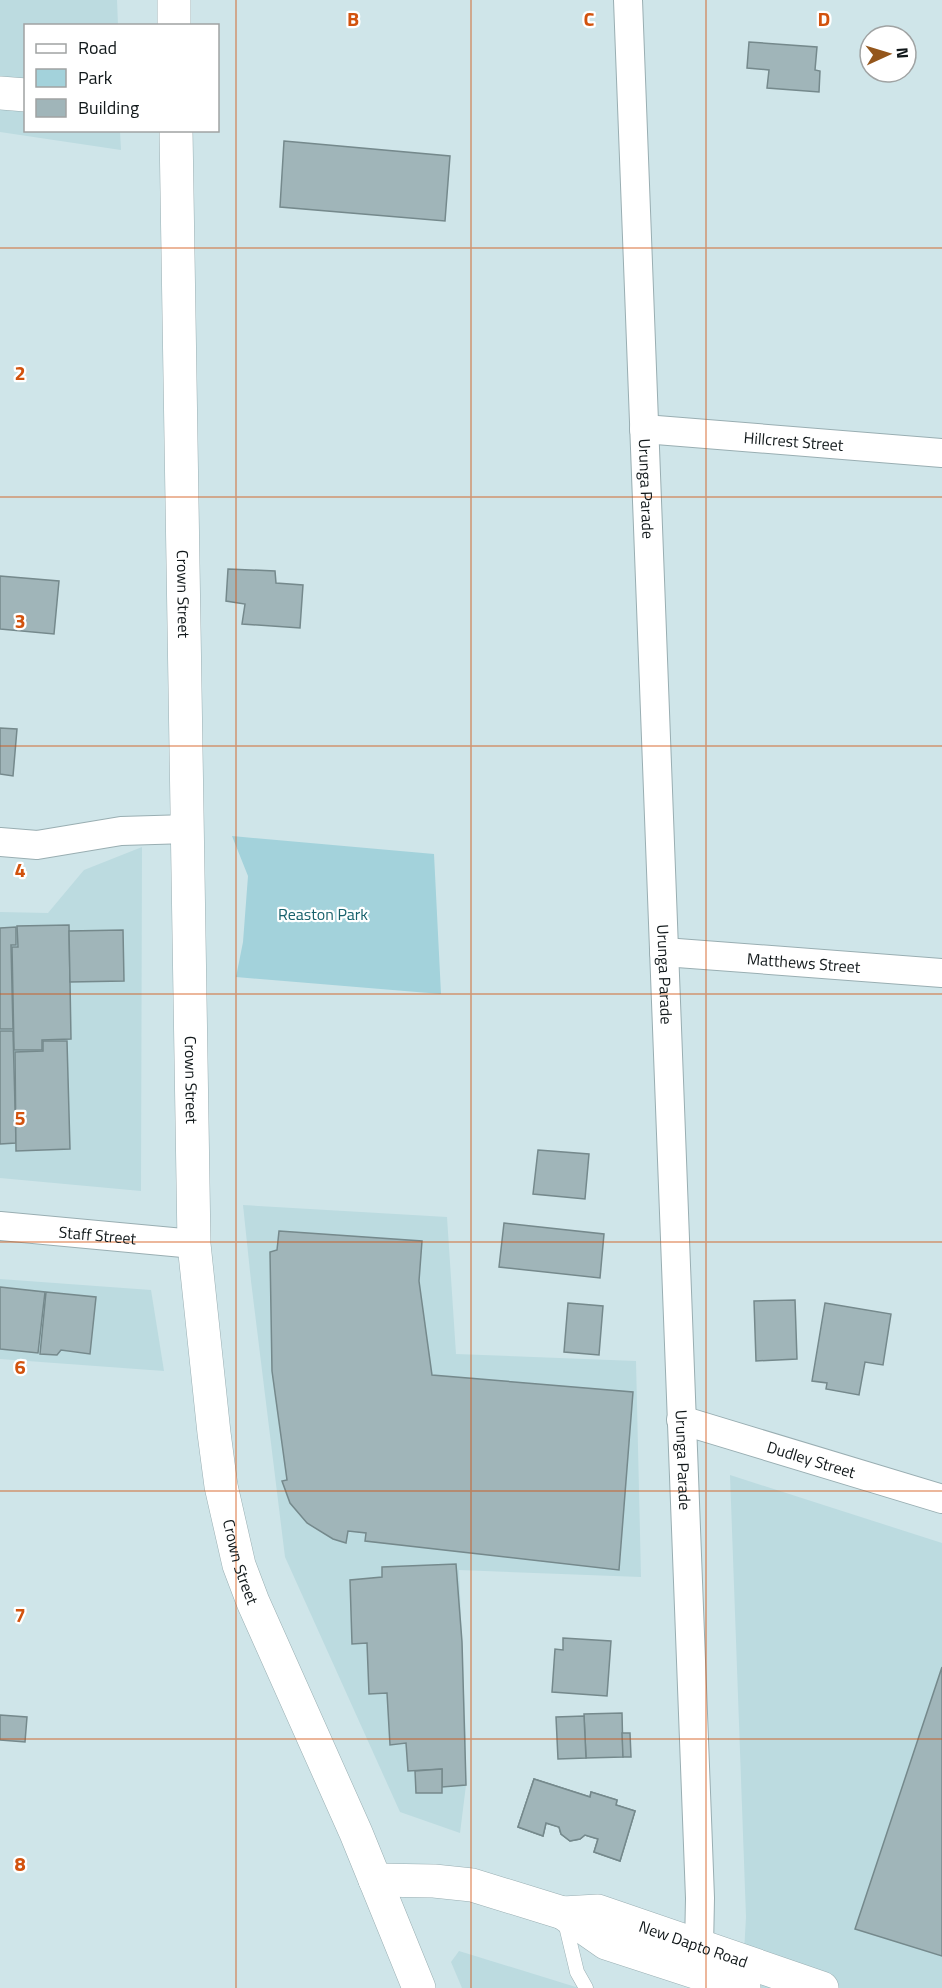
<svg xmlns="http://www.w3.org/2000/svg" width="942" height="1988" font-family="'Titillium Web',sans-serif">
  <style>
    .built { fill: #bcdbe0 }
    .green { fill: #a3d2db }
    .building { fill: #a0b5b9; stroke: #75898c; stroke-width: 1.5 }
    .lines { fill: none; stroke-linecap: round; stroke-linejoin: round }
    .service-casing { stroke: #99aeb2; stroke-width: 15 }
    .minor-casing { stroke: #99aeb2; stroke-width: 30 }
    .tertiary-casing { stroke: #99aeb2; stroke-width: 34 }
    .secondary-casing { stroke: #99aeb2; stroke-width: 34 }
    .primary-casing { stroke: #99aeb2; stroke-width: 34 }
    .service { stroke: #fff; stroke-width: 14 }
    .minor { stroke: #fff; stroke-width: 28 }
    .tertiary { stroke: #fff; stroke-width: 33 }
    .secondary { stroke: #fff; stroke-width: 33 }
    .primary { stroke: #fff; stroke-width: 33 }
    .grid { fill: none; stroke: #d2520d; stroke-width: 1.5; stroke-opacity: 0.55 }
    .labels { text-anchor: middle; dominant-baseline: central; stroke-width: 4.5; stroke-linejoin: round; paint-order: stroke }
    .street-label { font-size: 16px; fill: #11181a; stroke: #fff }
    .park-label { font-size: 16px; fill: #18616c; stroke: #fff }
    .grid-label { font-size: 20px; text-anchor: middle; font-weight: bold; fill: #d2520d; stroke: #fff; stroke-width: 4.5; stroke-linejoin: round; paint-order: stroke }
  </style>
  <rect width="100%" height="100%" fill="#cfe5e9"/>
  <!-- built -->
  <g class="built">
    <polygon points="0,0 117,0 118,25 26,26 26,130 120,131 121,150 0,132"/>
    <polygon points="142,847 141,1191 0,1178 0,912 48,913 84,870"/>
    <polygon points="243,1205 447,1217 456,1354 636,1361 641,1577 459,1570 466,1739 466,1785 460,1833 400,1812 285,1557 251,1281"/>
    <polygon points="0,1279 151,1290 164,1371 0,1359"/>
    <polygon points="730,1475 942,1543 942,1988 742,1988 746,1917"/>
    <polygon points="459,1951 579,1988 462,1988 451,1962"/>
  </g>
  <!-- green -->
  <polygon class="green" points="232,836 434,854 441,994 236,977 243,942 248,876"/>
  <!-- building -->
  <g class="building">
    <polygon points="749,42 817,47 815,70 820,71 819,92 767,88 769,70 747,68"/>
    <polygon points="284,141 450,156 445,221 280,207"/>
    <polygon points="228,569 275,571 276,583 303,585 300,628 242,624 245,604 226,601"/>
    <polygon points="0,576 59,581 54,634 0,629"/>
    <polygon points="0,728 17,729 13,776 0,774"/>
    <polygon points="69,925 71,1039 42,1040 42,1050 14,1050 12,947 18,947 17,926"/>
    <polygon points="16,927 16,945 11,945 13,1029 0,1029 0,928"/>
    <polygon points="123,930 124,981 70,982 69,931"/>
    <polygon points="0,1031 13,1031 16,1143 0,1144"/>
    <polygon points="43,1041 67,1041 70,1149 16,1151 15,1052 43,1051"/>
    <polygon points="538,1150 589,1154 585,1199 533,1194"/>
    <polygon points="504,1223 604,1234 600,1278 499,1267"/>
    <polygon points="279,1231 422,1241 419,1281 432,1375 633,1392 619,1570 365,1541 366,1533 348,1531 346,1543 333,1539 307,1523 290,1503 282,1481 287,1480 272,1371 270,1252 277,1250"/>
    <polygon points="0,1287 45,1292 38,1353 0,1349"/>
    <polygon points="46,1292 96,1297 90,1354 61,1350 57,1355 40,1354"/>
    <polygon points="795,1300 797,1359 756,1361 754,1301"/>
    <polygon points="568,1303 603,1306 599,1355 564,1352"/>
    <polygon points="825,1303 891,1314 883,1365 865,1362 859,1395 826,1389 827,1383 812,1381"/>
    <polygon points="456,1564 462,1642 466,1785 442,1787 442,1769 408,1771 406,1743 390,1745 387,1693 369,1694 367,1643 352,1644 350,1580 382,1577 382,1567"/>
    <polygon points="563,1638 611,1641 607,1696 552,1692 555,1649 563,1650"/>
    <polygon points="942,1667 942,1956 855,1929"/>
    <polygon points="622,1713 623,1757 586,1758 584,1714"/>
    <polygon points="0,1715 27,1717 25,1742 0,1740"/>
    <polygon points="584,1716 586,1758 558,1759 556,1717"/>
    <polygon points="622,1733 630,1733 631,1757 623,1757"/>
    <polygon points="442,1769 442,1793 416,1793 415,1771"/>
    <polygon points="534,1779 590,1797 591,1792 617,1800 616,1805 635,1811 620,1861 594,1852 598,1839 585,1835 580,1839 570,1841 561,1834 559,1827 546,1823 543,1836 518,1827"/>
    <polygon points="534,1779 590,1797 591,1792 617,1800 616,1805 635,1811 620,1861 594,1852 598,1839 585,1835 580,1839 570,1841 561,1834 559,1827 546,1823 543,1836 518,1827"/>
  </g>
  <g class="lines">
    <!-- service casing -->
    <g class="service-casing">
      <polyline id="service" points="565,1922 577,1972 586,1988"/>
    </g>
    <!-- minor casing -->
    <g class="minor-casing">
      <g id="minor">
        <path id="s1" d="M628 0 700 1898 699 1948"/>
        <path id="s2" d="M644 429 942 453"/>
        <polyline points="0,842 37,845 121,831 188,829"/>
        <path id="s3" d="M664 952 942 973"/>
        <path id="s4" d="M0 1226 194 1244"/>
        <path id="s5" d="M681 1420 942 1499"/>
      </g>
    </g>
    <!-- tertiary casing -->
    <g class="tertiary-casing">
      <polyline id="tertiary" points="0,93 26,95"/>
    </g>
    <!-- secondary casing -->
    <g class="secondary-casing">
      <g id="secondary">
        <polyline points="375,1880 434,1881 472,1885 563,1913 606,1943 744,1988"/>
        <path id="s6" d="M563 1913 598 1911 822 1988"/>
      </g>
    </g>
    <!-- primary casing -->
    <g class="primary-casing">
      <g id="primary">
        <polyline points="174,0 174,26"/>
        <path id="s7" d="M176 130 194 1244 214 1433 221 1486 239 1565 253 1602 356 1833 419 1988"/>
      </g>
    </g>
    <!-- service -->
    <use href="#service" class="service"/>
    <!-- minor -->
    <use href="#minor" class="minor"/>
    <!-- tertiary -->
    <use href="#tertiary" class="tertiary"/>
    <!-- secondary -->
    <use href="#secondary" class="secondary"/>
    <!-- primary -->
    <use href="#primary" class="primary"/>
  </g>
  <!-- grid -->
  <path class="grid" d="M236 0V1988M471 0V1988M706 0V1988M0 248H942M0 497H942M0 746H942M0 994H942M0 1242H942M0 1491H942M0 1739H942"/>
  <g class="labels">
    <!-- street labels -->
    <g class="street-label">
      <text stroke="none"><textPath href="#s2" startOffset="150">Hillcrest Street</textPath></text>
      <text stroke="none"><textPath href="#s1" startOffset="489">Urunga Parade</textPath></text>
      <text stroke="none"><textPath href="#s7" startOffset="464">Crown Street</textPath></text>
      <text stroke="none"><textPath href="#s3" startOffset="140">Matthews Street</textPath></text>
      <text stroke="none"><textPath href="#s1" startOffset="975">Urunga Parade</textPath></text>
      <text stroke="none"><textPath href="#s7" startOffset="950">Crown Street</textPath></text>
      <text stroke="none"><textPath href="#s4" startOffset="98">Staff Street</textPath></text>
      <text stroke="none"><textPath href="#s1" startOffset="1461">Urunga Parade</textPath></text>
      <text stroke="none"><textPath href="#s5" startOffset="136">Dudley Street</textPath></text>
      <text stroke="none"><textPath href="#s7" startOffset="1436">Crown Street</textPath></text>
      <text stroke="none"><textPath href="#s6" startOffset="136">New Dapto Road</textPath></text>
    </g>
    <!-- park labels -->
    <g class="park-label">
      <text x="323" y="914">Reaston Park</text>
    </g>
  </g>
  <g class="grid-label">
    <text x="353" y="26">B</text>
    <text x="589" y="26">C</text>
    <text x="824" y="26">D</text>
    <text x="20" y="380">2</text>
    <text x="20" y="628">3</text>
    <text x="20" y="877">4</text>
    <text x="20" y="1125">5</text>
    <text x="20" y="1374">6</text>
    <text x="20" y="1622">7</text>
    <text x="20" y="1871">8</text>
  </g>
  <!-- legend -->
  <rect x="24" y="24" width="195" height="108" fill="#ffffff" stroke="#a0a3a3" stroke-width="1.5"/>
  <rect x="36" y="44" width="30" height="9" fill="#ffffff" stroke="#a0a3a3" stroke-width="1.5"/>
  <text x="78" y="54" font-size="18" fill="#11181a">Road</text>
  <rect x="36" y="69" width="30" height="18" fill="#a3d2db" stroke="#a0a3a3" stroke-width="1.5"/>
  <text x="78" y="84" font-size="18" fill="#11181a">Park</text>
  <rect x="36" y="99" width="30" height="18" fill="#a0b5b9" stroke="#a0a3a3" stroke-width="1.5"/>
  <text x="78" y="114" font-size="18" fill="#11181a">Building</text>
  <!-- north arrow -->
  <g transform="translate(888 54) rotate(86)"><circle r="28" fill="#ffffff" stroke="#a0a3a3" stroke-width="1.5"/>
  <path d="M0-4.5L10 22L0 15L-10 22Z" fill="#94561b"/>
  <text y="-9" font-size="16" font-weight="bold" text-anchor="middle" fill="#11181a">N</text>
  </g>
</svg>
